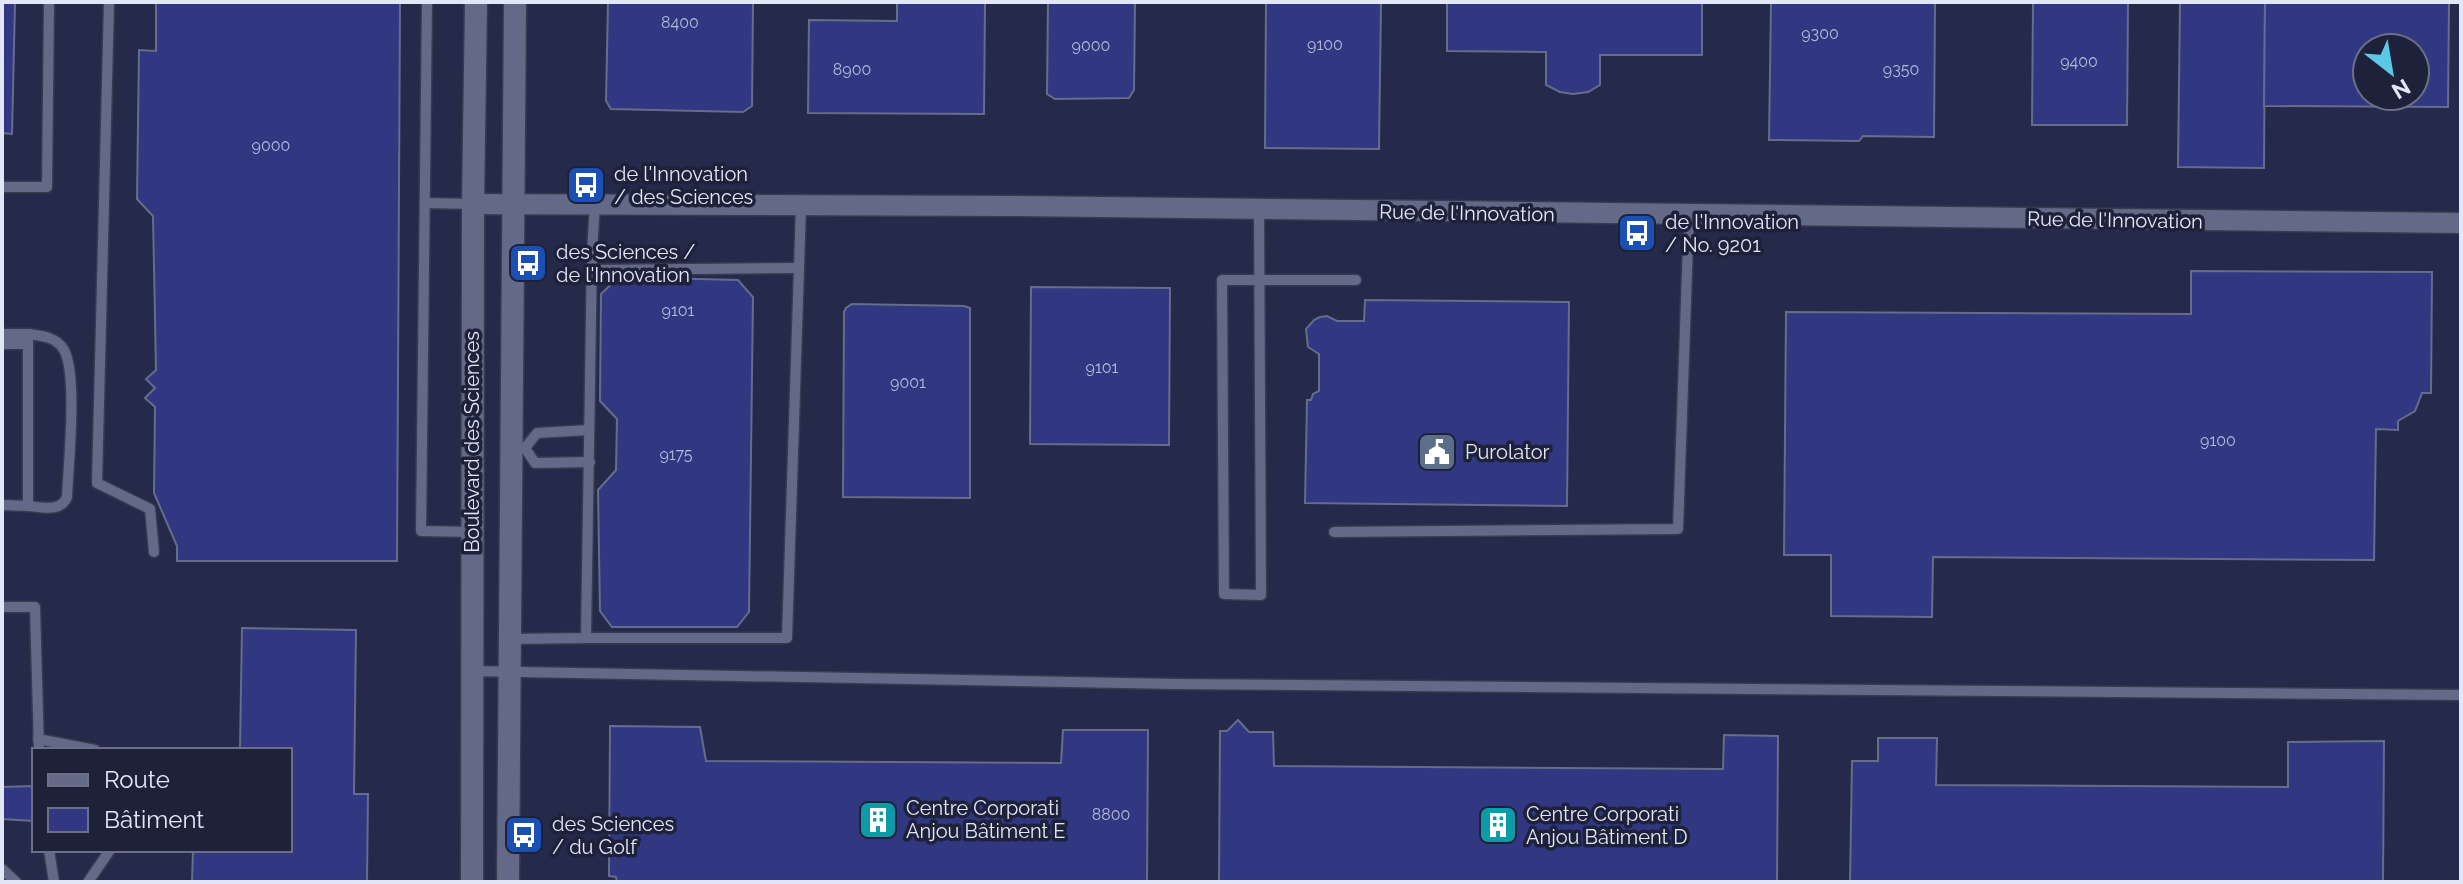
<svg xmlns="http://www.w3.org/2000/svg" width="2463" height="884" font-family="Raleway,sans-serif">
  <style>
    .built { fill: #252a4a; fill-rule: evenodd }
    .building { fill: #313781; stroke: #666c8b; stroke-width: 2; fill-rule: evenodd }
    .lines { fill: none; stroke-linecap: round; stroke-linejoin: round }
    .service-casing { stroke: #373b50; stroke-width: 13 }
    .minor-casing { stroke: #373b50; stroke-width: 23 }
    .tertiary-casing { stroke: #373b50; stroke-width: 25 }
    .service { stroke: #636a88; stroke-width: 10 }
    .minor { stroke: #636a88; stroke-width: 20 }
    .tertiary { stroke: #636a88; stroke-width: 22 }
    .labels { text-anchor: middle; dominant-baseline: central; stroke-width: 7; stroke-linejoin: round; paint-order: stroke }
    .number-label { font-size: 16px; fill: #b6bbda }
    .poi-label { font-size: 20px; fill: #e2e7f8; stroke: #1d213a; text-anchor: start }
    .street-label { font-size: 20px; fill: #e2e7f8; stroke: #1d213a }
  </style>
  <rect width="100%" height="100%" fill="#1d213a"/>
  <!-- built -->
  <path class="built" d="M2 2H2461V882H2ZM2367 48H2415V96H2367ZM34 750H290V850H34Z"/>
  <!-- building -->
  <g class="building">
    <polygon points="2,2 15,2 12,134 2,133"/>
    <polygon points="156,2 400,2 397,561 177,561 177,546 154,493 155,407 145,398 155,388 146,379 156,370 153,216 137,199 139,50 156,51"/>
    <polygon points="608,2 753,2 752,106 743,112 611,109 606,101"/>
    <polygon points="897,2 985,2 984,114 808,113 809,20 897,21"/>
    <polygon points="1048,2 1135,2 1134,90 1129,98 1055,99 1047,94"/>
    <polygon points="1266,2 1381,2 1379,149 1265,148"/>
    <polygon points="1447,2 1702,2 1702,55 1600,55 1600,85 1588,92 1573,94 1560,92 1546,85 1546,52 1447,51"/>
    <polygon points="1771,2 1935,2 1934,137 1863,136 1859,141 1769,140"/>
    <polygon points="2033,2 2128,2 2127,125 2032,125"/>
    <polygon points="2180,2 2265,2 2264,168 2178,167"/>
    <path d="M2265 2H2449L2448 107 2264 106ZM2367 48H2415V96H2367Z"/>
    <polygon points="2191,271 2432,272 2431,393 2422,393 2415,411 2398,421 2398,430 2376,429 2374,560 1933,557 1932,617 1831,616 1831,555 1784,555 1786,312 2191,314"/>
    <polygon points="619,277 738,280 753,297 749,612 737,627 612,627 600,611 598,490 616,470 617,419 600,401 601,294"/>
    <polygon points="1031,287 1170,288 1169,445 1030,444"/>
    <polygon points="1365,300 1569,302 1567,506 1305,503 1307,400 1311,400 1313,394 1319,391 1319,354 1308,347 1306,329 1314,320 1320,317 1327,316 1337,321 1364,321"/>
    <polygon points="852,304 964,306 970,308 970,498 843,497 844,312 846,308"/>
    <polygon points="242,628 356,630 354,794 368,794 367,882 192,882 193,850 290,850 290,750 240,750"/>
    <polygon points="1238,720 1249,732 1273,732 1274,766 1723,769 1724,735 1778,736 1777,882 1219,882 1220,731 1227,731"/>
    <polygon points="610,726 700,727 706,761 1061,763 1063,730 1148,730 1147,882 617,882 616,877 609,876"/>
    <polygon points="1878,738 1937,738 1936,785 2288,787 2288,742 2384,741 2383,882 1850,882 1852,761 1878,761"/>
    <polygon points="34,786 34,821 2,819 2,787"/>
  </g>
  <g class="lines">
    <!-- service casing -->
    <g class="service-casing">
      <g id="service">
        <polyline points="109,2 97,483 150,509 154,552"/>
        <polyline points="427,2 421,531 472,532"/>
        <polyline points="2,187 47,187 49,2"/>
        <polyline points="425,203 473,204"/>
        <polyline points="1259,211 1261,595 1224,594 1222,280 1356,280"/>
        <polyline points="592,270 799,268"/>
        <polyline points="2,334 28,334 28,506 2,505"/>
        <polyline points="2,344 28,344"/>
        <polyline points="525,448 535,463 590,462"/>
        <polyline points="525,448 537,433 589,430"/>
        <path d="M28 506C42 507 60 513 67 497 68 468 79 367 62 347 53 336 41 336 28 334"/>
        <polyline points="1334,532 1678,529 1689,215"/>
        <polyline points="2,607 35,607 39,750"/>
        <polyline points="586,638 787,638 801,206"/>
        <polyline points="510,639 586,638 592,252 595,204"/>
        <polyline points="473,671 1175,684 2461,695"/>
        <polyline points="38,739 95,750"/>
        <polyline points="49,850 54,882"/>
        <polyline points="2,869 16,882"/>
        <polyline points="88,882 110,850"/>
      </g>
    </g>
    <!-- minor casing -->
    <g class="minor-casing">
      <polyline id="minor" points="473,204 1013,206 2461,223"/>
    </g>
    <!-- tertiary casing -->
    <g class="tertiary-casing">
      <g id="tertiary">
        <polyline points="472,882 473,204 476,2"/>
        <polyline points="508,882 515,2"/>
      </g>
    </g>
    <!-- service -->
    <use href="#service" class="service"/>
    <!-- minor -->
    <use href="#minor" class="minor"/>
    <!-- tertiary -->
    <use href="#tertiary" class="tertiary"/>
  </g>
  <!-- icons -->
  <defs>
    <g id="bus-square" transform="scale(2)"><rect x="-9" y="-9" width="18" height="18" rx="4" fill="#1a4fb4" stroke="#1d213a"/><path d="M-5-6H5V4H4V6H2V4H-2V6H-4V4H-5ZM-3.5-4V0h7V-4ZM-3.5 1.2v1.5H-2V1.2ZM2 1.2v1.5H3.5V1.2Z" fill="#fff"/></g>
    <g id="civic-square" transform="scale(2)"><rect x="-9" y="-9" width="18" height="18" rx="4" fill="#5c6f8a" stroke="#1d213a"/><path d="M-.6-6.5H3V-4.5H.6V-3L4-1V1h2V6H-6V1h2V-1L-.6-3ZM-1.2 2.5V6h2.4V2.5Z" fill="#fff"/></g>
    <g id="building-square" transform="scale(2)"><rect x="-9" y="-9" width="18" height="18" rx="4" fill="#0f9aa8" stroke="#1d213a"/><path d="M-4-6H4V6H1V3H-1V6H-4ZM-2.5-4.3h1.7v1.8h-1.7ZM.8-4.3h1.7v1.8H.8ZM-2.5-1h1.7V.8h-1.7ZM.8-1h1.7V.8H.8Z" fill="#fff"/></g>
  </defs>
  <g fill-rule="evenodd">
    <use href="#bus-square" x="586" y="185"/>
    <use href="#bus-square" x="1637" y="233"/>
    <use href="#bus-square" x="528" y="263"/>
    <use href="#civic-square" x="1437" y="452"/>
    <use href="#building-square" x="878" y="820"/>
    <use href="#building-square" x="1498" y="825"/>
    <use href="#bus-square" x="524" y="835"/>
  </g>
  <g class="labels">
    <!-- number labels -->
    <g class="number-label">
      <text x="680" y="22">8400</text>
      <text x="1820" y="33">9300</text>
      <text x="1325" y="44">9100</text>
      <text x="1091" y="45">9000</text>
      <text x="2079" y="61">9400</text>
      <text x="852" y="69">8900</text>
      <text x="1901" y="69">9350</text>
      <text x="271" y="145">9000</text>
      <text x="678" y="310">9101</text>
      <text x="1102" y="367">9101</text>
      <text x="908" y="382">9001</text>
      <text x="2218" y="440">9100</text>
      <text x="676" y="454">9175</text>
      <text x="1111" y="814">8800</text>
    </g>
    <!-- poi labels -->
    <g class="poi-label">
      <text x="614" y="174">de l'Innovation<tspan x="614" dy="23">/ des Sciences</tspan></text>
      <text x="1665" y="222">de l'Innovation<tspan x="1665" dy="23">/ No. 9201</tspan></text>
      <text x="556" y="252">des Sciences /<tspan x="556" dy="23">de l'Innovation</tspan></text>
      <text x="1465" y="452">Purolator</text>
      <text x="906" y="808">Centre Corporati<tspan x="906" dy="23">Anjou Bâtiment E</tspan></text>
      <text x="1526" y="814">Centre Corporati<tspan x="1526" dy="23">Anjou Bâtiment D</tspan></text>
      <text x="552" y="824">des Sciences<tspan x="552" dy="23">/ du Golf</tspan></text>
    </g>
    <!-- street labels -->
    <g class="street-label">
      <text transform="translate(1467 213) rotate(1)">Rue de l'Innovation</text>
      <text transform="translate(2115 220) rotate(1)">Rue de l'Innovation</text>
      <text transform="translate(472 442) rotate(-90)">Boulevard des Sciences</text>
    </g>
  </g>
  <!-- border -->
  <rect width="2463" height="884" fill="none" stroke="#e2e7f8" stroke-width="8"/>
  <!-- legend -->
  <rect x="32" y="748" width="260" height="104" fill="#1d213a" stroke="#6c7086" stroke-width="2"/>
  <rect x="48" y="774" width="40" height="12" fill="#636a88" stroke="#6c7086" stroke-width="2"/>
  <text x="104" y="788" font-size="24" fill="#e2e7f8">Route</text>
  <rect x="48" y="808" width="40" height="24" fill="#313781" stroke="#6c7086" stroke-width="2"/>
  <text x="104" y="828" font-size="24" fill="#e2e7f8">Bâtiment</text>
  <!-- north arrow -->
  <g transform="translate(2391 72) rotate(149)"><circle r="38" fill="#1d213a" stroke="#6c7086" stroke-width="2"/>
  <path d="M0-6L14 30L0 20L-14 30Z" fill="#5bc8e6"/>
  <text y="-12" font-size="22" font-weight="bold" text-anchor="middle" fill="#e2e7f8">N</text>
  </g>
</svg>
